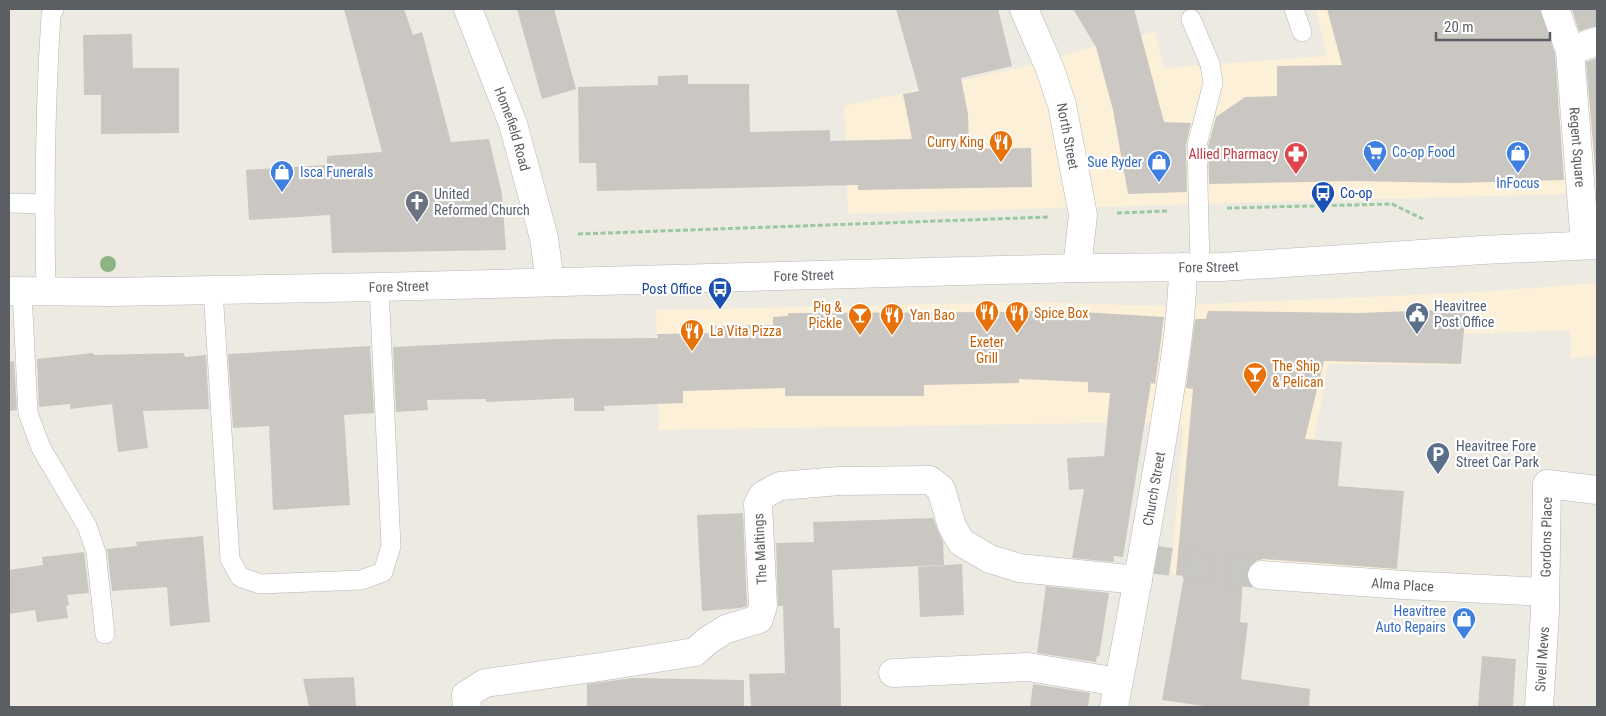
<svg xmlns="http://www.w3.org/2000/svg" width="1606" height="716" font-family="'Roboto Condensed',sans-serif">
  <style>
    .commercial { fill: #fdf0d8 }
    .building { fill: #cac7c2 }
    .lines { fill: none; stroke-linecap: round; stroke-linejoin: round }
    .street-tunnel { stroke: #c8c7c2; stroke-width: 28; stroke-dasharray: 28 14; stroke-linecap: butt }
    .lane-casing { stroke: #b3b6ba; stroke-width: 20 }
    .street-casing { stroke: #b3b6ba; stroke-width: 29 }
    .secondary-casing { stroke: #b4b8bd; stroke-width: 29 }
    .path { stroke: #99c8a1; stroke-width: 3; stroke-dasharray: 5 2.5; stroke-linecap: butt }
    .lane { stroke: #fff; stroke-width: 19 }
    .street { stroke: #fff; stroke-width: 28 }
    .secondary { stroke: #fff; stroke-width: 28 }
    .tree { fill: #8cb384 }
    .labels { text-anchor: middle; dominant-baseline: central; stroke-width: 4.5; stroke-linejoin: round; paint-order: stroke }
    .street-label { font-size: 14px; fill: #5b5f63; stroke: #fff }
    .food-label { font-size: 14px; fill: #c56008; stroke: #fff; text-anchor: start }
    .shop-label { font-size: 14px; fill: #366cbe; stroke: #fff; text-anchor: start }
    .health-label { font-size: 14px; fill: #be3a42; stroke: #fff; text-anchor: end }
    .transit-label { font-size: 14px; fill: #164399; stroke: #fff; text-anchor: start }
    .worship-label { font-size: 14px; fill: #5b616d; stroke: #fff; text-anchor: start }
    .service-label { font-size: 14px; fill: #4e5e75; stroke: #fff; text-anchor: start }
  </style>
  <rect width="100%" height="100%" fill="#edeae2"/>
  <!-- commercial -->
  <g class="commercial">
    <polygon points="1316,9 1449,9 1475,101 1597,91 1597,193 848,214 844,106 1027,66 1088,48 1155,32 1164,68 1327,56"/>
    <polygon points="1597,283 1597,356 1571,358 1570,330 1465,334 1461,365 1328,364 1314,440 1342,442 1338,486 1404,491 1396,578 1245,565 1243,581 1171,574 1183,427 1152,422 659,430 656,310 1033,302 1160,306 1478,292"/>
  </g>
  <!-- building -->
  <g class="building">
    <polygon points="344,9 404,9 413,35 422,32 451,142 489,139 502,194 506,250 332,253 330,215 249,220 246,170 327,165 327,156 382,152"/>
    <polygon points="517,9 554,9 576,89 542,99"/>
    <polygon points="896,9 998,9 1012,66 961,78 968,114 969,149 1031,148 1032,187 858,190 858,185 597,191 596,163 579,163 578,87 658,85 658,76 688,75 688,84 749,84 750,132 830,130 830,141 912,139 903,94 919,91"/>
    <polygon points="1073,9 1134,9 1164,122 1191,123 1186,145 1187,192 1128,194 1113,110 1096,47"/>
    <polygon points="1327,9 1540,9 1555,54 1564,180 1456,183 1354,181 1209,184 1208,146 1216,117 1245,97 1277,96 1277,66 1342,65"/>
    <polygon points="1572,9 1597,9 1597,26 1579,31"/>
    <polygon points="132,34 133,68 179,68 179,133 101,134 101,95 84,95 83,35"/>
    <polygon points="1597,58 1597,179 1596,179 1586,62"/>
    <polygon points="1033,309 1164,317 1155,384 1151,383 1123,557 1114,556 1114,562 1072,558 1084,489 1069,490 1067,458 1104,456 1110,393 1088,392 1088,382 1019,379 1019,383 924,385 924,396 785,396 785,388 683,391 683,403 604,406 605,411 574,411 574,398 486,402 486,399 427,400 428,410 396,412 393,347 556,339 658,338 657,334 715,333 715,326 773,325 773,317 788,316 788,313 1002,312 1033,311"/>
    <polygon points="1466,309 1461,364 1324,361 1305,439 1342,442 1338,486 1404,491 1397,569 1263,559 1256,561 1250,565 1244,565 1240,622 1248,623 1241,679 1310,689 1309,707 1211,707 1162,700 1184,576 1176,575 1193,389 1186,388 1195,319 1206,319 1208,311 1358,313"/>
    <polygon points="370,346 374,413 344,415 350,505 273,510 269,426 233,428 228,354"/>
    <polygon points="93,353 94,355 184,353 185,357 206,355 209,409 143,411 148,448 118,452 112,404 70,409 70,404 39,407 37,359"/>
    <polygon points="14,361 17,410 9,411 9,362"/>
    <polygon points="743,513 747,606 740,608 702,611 697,515"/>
    <polygon points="933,518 943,542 944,565 832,570 834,628 840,628 841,707 751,707 749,674 785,673 783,606 778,606 776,543 814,542 813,522"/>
    <polygon points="203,536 210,622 170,626 167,587 112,591 107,549 137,546 136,542"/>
    <polygon points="84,552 89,593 67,595 69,605 66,606 68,618 37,622 35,610 9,614 9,570 43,565 42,557"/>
    <polygon points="962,564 964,615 920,617 918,567"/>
    <polygon points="1046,586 1109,593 1099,657 1097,656 1096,662 1037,653"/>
    <polygon points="1482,656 1516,659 1513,707 1478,707"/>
    <polygon points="354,677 356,707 309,707 303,679"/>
    <polygon points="633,678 744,680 744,707 587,707 587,684"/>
    <polygon points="1033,684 1090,693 1088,707 1030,707"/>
  </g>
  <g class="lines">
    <!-- street-tunnel -->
    <polyline class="street-tunnel" points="1143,558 1262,575"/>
    <!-- lane casing -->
    <g class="lane-casing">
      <g id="lane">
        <polyline points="1294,9 1302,32"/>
        <polyline points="1191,19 1210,64 1213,83 1197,145 1200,266"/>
        <polyline points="9,203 44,204"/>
        <polyline points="213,290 230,559 240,577 260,584 361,580 383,572 391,546 379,287"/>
        <polyline points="22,291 28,413 41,448 87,526 96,552 105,634"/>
        <path d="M46 291C44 199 45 107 51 15L54 9"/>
      </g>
    </g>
    <!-- street casing -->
    <g class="street-casing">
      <g id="street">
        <path id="s1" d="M468 9 513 124 544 238 550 282"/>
        <path id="s2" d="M1024 9 1050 69 1062 105 1083 215 1077 268"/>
        <path id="s3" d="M1555 9 1570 51 1585 245"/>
        <polyline points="1570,51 1597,41"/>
        <path id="s4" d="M1262 575 1403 585 1545 592"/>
        <polyline points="893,673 1028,667 1118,682"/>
        <polyline points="467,707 466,695 485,683 607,666 695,652 707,641 726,629 759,619 763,606 758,504 763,495 780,486 839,481 930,480 941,489 952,526 961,542 990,559 1019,568 1138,580"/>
        <path id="s5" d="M1114 707C1131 619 1147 530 1162 441 1171 383 1182 326 1183 267"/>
        <path id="s6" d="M1539 707 1545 612 1547 484 1597 490"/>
      </g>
    </g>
    <!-- secondary casing -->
    <g class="secondary-casing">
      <g id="secondary">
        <path id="s7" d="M9 291 111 292 379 287 1077 268 1222 267 1482 250 1597 245"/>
      </g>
    </g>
    <!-- path -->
    <g class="path">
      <polyline points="1227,208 1392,204 1423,219"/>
      <polyline points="1117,213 1169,211"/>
      <polyline points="578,234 1049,217"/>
    </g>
    <!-- lane -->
    <use href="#lane" class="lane"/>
    <!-- street -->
    <use href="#street" class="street"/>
    <!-- secondary -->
    <use href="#secondary" class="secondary"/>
  </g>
  <!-- trees -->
  <circle class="tree" cx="108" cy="264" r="8"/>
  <!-- icons -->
  <defs>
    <g id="restaurant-pin" transform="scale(1.25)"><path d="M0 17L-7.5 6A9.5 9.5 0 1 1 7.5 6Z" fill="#e8710a" stroke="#fff"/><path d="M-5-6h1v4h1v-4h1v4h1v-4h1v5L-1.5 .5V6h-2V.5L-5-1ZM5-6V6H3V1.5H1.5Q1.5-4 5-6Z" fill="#fff"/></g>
    <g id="supermarket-pin" transform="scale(1.25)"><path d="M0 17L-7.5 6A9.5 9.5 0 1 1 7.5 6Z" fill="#3f7fe0" stroke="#fff"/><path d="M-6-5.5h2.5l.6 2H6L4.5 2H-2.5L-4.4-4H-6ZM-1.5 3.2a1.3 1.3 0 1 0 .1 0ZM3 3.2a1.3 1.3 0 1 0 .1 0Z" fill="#fff"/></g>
    <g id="shop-pin" transform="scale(1.25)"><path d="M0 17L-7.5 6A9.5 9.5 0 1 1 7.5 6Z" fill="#3f7fe0" stroke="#fff"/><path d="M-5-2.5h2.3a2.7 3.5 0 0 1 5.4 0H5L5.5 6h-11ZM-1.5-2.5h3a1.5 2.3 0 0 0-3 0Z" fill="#fff"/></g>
    <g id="pharmacy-pin" transform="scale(1.25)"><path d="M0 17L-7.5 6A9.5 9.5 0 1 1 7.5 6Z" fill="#e0444e" stroke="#fff"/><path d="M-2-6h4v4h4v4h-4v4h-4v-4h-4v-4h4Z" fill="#fff"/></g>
    <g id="bus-pin" transform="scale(1.25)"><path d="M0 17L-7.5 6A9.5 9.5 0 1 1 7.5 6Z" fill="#1a4fb4" stroke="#fff"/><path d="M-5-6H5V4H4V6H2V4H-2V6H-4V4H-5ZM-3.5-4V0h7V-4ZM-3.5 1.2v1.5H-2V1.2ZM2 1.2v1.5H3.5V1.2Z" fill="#fff"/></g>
    <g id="church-pin" transform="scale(1.25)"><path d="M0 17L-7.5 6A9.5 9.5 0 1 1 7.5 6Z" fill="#6b7280" stroke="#fff"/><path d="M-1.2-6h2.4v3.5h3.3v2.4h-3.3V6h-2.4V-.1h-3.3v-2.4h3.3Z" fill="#fff"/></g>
    <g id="civic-pin" transform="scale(1.25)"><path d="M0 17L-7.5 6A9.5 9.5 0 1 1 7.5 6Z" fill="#5c6f8a" stroke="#fff"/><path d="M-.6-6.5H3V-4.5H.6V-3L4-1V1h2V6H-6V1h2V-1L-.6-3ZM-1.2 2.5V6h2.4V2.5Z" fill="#fff"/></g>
    <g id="bar-pin" transform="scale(1.25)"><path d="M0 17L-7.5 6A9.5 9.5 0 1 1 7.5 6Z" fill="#e8710a" stroke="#fff"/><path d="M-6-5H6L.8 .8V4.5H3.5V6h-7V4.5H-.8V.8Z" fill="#fff"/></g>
    <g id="parking-pin" transform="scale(1.25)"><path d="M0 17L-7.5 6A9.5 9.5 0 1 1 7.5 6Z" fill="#5c6f8a" stroke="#fff"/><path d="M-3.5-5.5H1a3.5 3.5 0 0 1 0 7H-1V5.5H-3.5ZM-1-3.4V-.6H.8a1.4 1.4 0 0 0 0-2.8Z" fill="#fff"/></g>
  </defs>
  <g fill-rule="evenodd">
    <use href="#restaurant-pin" x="1001" y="142"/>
    <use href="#supermarket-pin" x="1375" y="152"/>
    <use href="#shop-pin" x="1518" y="153"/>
    <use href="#pharmacy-pin" x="1296" y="154"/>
    <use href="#shop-pin" x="1159" y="162"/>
    <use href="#shop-pin" x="282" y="172"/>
    <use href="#bus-pin" x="1323" y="193"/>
    <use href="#church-pin" x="417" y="202"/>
    <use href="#bus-pin" x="720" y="289"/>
    <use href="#restaurant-pin" x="987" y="312"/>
    <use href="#restaurant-pin" x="1017" y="313"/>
    <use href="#civic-pin" x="1417" y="314"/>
    <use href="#bar-pin" x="860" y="315"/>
    <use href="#restaurant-pin" x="892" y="315"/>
    <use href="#restaurant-pin" x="692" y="331"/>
    <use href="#bar-pin" x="1255" y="374"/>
    <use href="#parking-pin" x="1438" y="454"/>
    <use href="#shop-pin" x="1464" y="619"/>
  </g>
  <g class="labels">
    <!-- street labels -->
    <g class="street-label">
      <text stroke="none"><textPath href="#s1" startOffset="128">Homefield Road</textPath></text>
      <text stroke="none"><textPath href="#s2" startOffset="135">North Street</textPath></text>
      <text stroke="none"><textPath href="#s3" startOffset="141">Regent Square</textPath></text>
      <text stroke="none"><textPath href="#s7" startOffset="1200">Fore Street</textPath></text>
      <text stroke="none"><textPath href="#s7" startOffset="795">Fore Street</textPath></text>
      <text stroke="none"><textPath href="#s7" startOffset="390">Fore Street</textPath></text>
      <text stroke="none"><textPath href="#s5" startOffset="222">Church Street</textPath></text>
      <text stroke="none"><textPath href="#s6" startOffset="170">Gordons Place</textPath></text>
      <text transform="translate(760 549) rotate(-93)">The Maltings</text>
      <text stroke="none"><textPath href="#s4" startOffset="141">Alma Place</textPath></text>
      <text stroke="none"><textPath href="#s6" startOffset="48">Sivell Mews</textPath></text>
    </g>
    <!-- food labels -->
    <g class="food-label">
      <text x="984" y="142" text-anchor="end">Curry King</text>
      <text x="842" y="307" text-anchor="end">Pig &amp;<tspan x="842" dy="16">Pickle</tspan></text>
      <text x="1034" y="313">Spice Box</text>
      <text x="910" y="315">Yan Bao</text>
      <text x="710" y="331">La Vita Pizza</text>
      <text x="987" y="342" text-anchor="middle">Exeter<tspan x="987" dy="16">Grill</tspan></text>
      <text x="1272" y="366">The Ship<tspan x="1272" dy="16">&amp; Pelican</tspan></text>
    </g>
    <!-- shop labels -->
    <g class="shop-label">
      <text x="1392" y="152">Co-op Food</text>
      <text x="1142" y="162" text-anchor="end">Sue Ryder</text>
      <text x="300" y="172">Isca Funerals</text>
      <text x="1518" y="183" text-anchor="middle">InFocus</text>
      <text x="1446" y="611" text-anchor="end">Heavitree<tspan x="1446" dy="16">Auto Repairs</tspan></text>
    </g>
    <!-- health labels -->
    <g class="health-label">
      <text x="1278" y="154">Allied Pharmacy</text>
    </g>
    <!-- transit labels -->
    <g class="transit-label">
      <text x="1340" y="193">Co-op</text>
      <text x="702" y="289" text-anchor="end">Post Office</text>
    </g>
    <!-- worship labels -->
    <g class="worship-label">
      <text x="434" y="194">United<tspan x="434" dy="16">Reformed Church</tspan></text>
    </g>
    <!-- service labels -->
    <g class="service-label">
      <text x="1434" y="306">Heavitree<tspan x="1434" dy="16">Post Office</tspan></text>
      <text x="1456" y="446">Heavitree Fore<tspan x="1456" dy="16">Street Car Park</tspan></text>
    </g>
  </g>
  <!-- border -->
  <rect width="1606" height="716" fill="none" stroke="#5b5f63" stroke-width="20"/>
  <!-- scale -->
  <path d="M1436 32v8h114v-8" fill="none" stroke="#5b5f63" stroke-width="2.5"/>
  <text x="1444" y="32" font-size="15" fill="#5b5f63" stroke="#ffffff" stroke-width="4" paint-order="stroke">20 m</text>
</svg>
